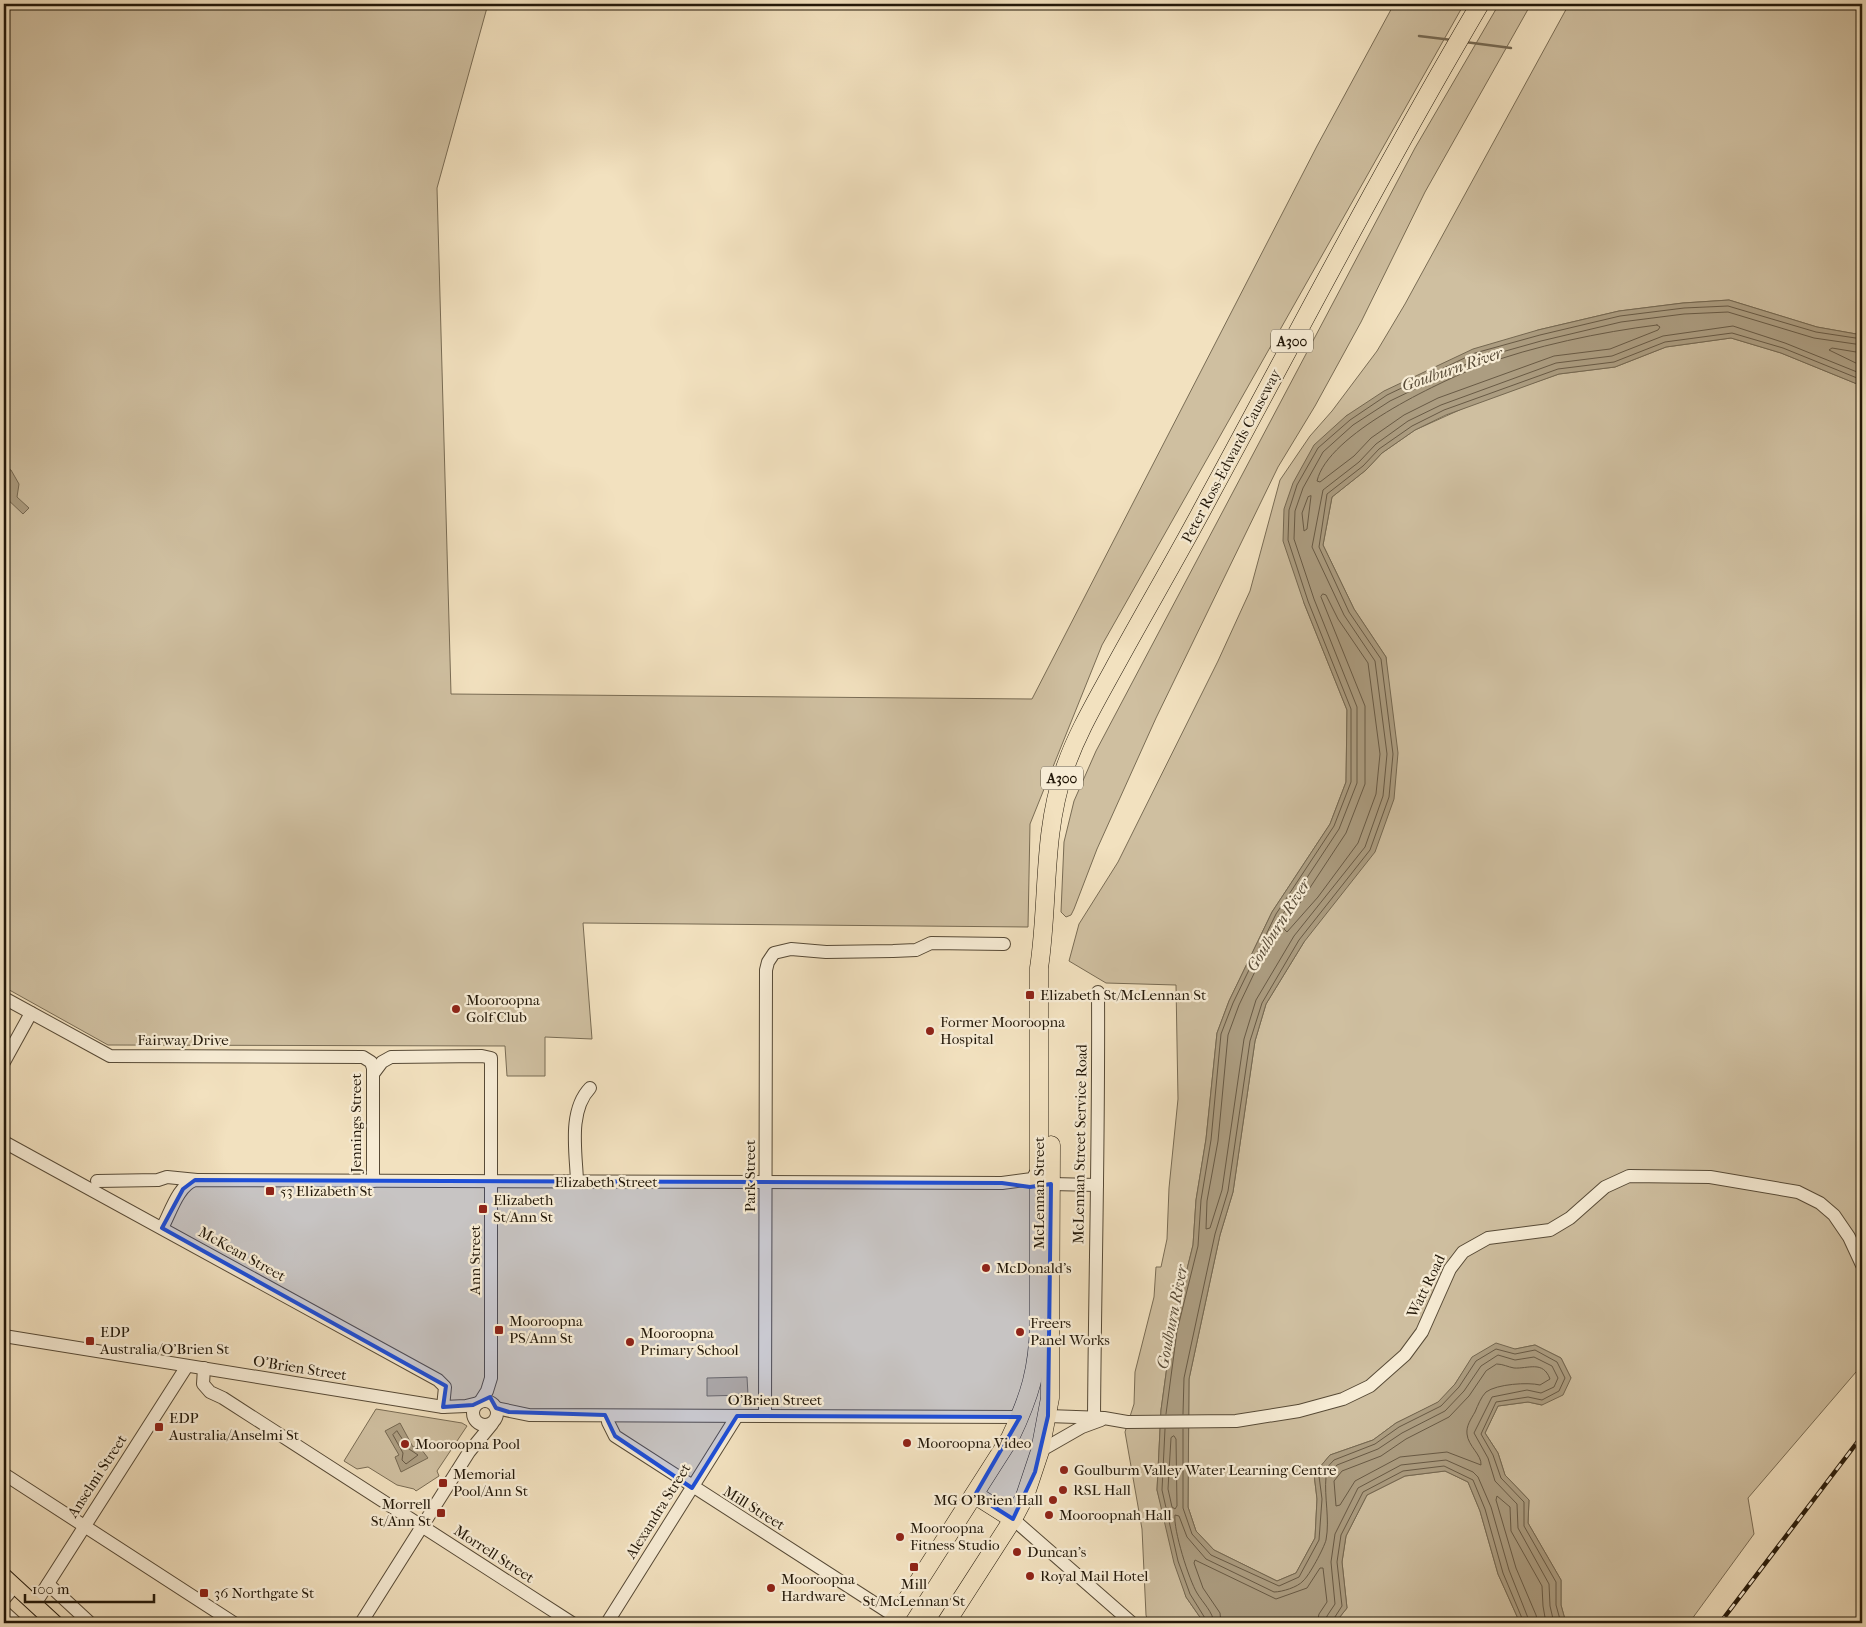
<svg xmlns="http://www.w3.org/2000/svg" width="1866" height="1627" font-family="'IM FELL French Canon',serif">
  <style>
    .green { fill: #cfbfa0; stroke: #796c54 }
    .water { fill: #ac9d81; stroke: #756851 }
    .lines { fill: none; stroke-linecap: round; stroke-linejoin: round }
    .shore { stroke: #685a45; stroke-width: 1 }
    .stream { stroke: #756851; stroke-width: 2.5 }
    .minor-casing { stroke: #574a36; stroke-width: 14 }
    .major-casing { stroke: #231809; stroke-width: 17 }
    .highway-casing { stroke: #231809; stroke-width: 19 }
    .minor { stroke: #f7ecd5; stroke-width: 12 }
    .major { stroke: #f2e1bf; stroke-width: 15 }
    .highway { stroke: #f2e1bf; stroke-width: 18 }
    .rail-casing { stroke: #231809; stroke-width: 4.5 }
    .rail { stroke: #f7ecd5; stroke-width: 2.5; stroke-dasharray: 8; stroke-linecap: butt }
    .marked { fill: #1d4ed8; fill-opacity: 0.2; stroke: #1d4ed8; stroke-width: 4; stroke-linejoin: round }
    .poi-dot { fill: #8f2418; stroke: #f7ecd5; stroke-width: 2 }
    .labels { text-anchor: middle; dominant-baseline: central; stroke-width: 4.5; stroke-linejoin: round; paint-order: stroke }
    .shield { fill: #f7ecd5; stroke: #635846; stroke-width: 1 }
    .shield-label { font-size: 14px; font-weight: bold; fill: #231809 }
    .street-label { font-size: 15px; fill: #231809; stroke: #f7ecd5 }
    .poi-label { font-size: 15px; fill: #231809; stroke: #f7ecd5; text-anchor: start }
    .water-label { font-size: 16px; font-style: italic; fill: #5a4d39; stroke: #f7ecd5 }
  </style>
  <rect width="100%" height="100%" fill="#f2e1bf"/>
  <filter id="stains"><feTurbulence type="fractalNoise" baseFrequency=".004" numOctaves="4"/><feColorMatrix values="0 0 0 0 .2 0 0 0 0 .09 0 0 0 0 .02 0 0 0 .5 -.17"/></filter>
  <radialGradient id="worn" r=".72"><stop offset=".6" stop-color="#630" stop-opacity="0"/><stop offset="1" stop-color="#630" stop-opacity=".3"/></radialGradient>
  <!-- green -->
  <g class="green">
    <polygon points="4,4 488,4 437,188 451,694 1032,699 1317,146 1394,4 1464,4 1102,645 1030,824 1028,927 583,923 592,1039 545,1037 545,1076 507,1076 505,1046 108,1045 4,987"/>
    <polygon points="1499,4 1531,4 1425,192 1361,322 1315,406 1278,467 1156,718 1097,849 1074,909 1071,915 1066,917 1061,912 1064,842 1074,801 1096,751 1415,148"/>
    <polygon points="1569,4 1862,4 1862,335 1817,327 1729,300 1683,303 1619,311 1538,330 1346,416 1304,603 1347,710 1346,782 1330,824 1272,912 1229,1001 1217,1033 1206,1139 1196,1200 1193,1245 1172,1330 1161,1410 1157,1490 1186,1597 1204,1623 1148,1623 1146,1615 1142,1529 1125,1432 1134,1404 1135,1372 1154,1297 1156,1267 1161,1267 1167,1239 1169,1188 1178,1099 1176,985 1106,983 1069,961 1079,924 1118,862 1218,661 1250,591 1280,480 1310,436 1332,411 1377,351 1405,304"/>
    <polygon points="1731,338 1781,353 1862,386 1862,1365 1748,1498 1754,1534 1689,1623 1566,1623 1561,1605 1561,1580 1528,1523 1529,1500 1505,1475 1498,1453 1485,1433 1498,1406 1528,1402 1542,1405 1571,1378 1561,1358 1535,1345 1472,1358 1455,1384 1439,1402 1396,1423 1373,1440 1330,1455 1314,1474 1317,1499 1315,1538 1296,1573 1277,1581 1214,1550 1196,1531 1188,1507 1189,1379 1220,1235 1233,1192 1255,1041 1266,1004 1304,942 1387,675 1386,657 1354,609 1323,545 1332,497 1366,470 1382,453 1415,430 1475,403 1559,374 1615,367 1666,347"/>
    <polygon points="747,1377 748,1395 707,1396 707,1378"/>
    <polygon points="376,1409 462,1423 467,1426 437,1471 439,1476 416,1491 414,1489 397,1485 368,1467 357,1469 344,1461"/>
    <polygon points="1445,1471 1468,1482 1480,1511 1498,1574 1520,1623 1335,1623 1347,1608 1342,1562 1346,1536 1367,1495 1405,1476"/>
  </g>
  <!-- water -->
  <g class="water">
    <polygon points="1729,300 1817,327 1862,335 1862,386 1781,353 1731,338 1666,347 1615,367 1559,374 1446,415 1415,430 1382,453 1366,470 1332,497 1323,545 1354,609 1386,657 1398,753 1394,799 1375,852 1304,942 1266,1004 1255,1041 1233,1192 1220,1235 1189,1379 1188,1507 1196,1531 1214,1550 1277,1581 1296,1573 1315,1538 1317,1499 1314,1474 1330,1455 1373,1440 1396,1423 1438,1402 1455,1384 1472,1357 1496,1343 1515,1349 1535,1345 1561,1358 1571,1378 1563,1395 1542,1405 1528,1402 1498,1406 1485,1433 1498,1453 1505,1475 1529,1500 1528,1523 1561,1580 1561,1605 1566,1623 1520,1623 1498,1574 1480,1511 1468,1482 1445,1471 1405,1476 1367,1495 1346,1536 1342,1562 1347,1608 1335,1623 1204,1623 1186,1597 1174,1563 1157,1490 1161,1410 1172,1330 1193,1245 1196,1200 1206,1139 1217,1033 1229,1001 1272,912 1330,824 1346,782 1347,710 1304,603 1283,541 1284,509 1293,483 1314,445 1346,416 1384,391 1473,349 1538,330 1619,311 1683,303"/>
    <polygon points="4,467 11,470 19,484 17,497 29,508 23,514 4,496"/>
    <polygon points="400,1423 413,1447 418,1445 428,1458 401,1472 395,1457 399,1455 385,1431"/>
  </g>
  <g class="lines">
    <!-- shore -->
    <g class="shore">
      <path d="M1657 325 1660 327 1658 330 1610 349 1554 356 1438 398 1404 415 1371 438 1354 456 1320 482 1317 481C1328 434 1437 383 1480 366 1533 346 1601 332 1657 325Z"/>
      <polyline points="1862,345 1814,338 1728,312 1684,314 1621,322 1541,341 1477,359 1390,401 1353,425 1323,452 1303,488 1295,511 1294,539 1314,599 1357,707 1357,783 1339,829 1281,917 1239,1005 1228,1035 1218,1141 1207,1201 1206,1229 1210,1228 1222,1190 1244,1039 1256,1000 1294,936 1365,847 1383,796 1387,754 1375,661 1344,615 1312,547 1323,490 1359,462 1376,444 1408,421 1441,405 1556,363 1612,356 1663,336 1733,326 1785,343 1862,374"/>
      <polyline points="1862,353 1832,348 1829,350 1862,366"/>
      <polygon points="1311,496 1307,529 1304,531 1302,513 1308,497"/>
      <polygon points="1323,594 1326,595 1338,619 1368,663 1380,754 1376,794 1358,843 1318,897 1287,932 1284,929 1288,921 1346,833 1365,784 1365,706 1321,597"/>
      <path d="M1497 1364C1503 1364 1508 1367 1514 1368 1528 1369 1543 1360 1550 1379L1540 1385C1528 1382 1497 1384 1486 1392 1481 1397 1478 1405 1475 1412 1471 1419 1466 1426 1467 1434 1468 1446 1482 1455 1481 1465L1447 1452 1400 1457 1355 1481 1340 1505 1336 1506 1334 1481 1342 1471 1381 1456 1406 1439 1449 1417 1469 1396 1486 1371Z"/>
      <polyline points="1166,1414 1177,1331 1198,1246 1201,1200 1211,1140 1221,1034 1233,1003 1276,914 1334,826 1351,782 1351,709 1308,601 1288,540 1289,510 1297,485 1318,448 1350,420 1387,395 1475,353 1540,335 1620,316 1684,308 1728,306 1816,332 1862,339"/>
      <polyline points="1183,1414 1184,1378 1215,1234 1228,1191 1250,1041 1262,1003 1299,940 1370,850 1389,797 1393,754 1381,659 1349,612 1319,547 1327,494 1363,466 1379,449 1412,426 1444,410 1558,369 1614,362 1665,342 1732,333 1783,348 1862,380"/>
      <polyline points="1165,1429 1162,1490 1178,1561 1190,1594 1208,1623"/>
      <polyline points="1183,1429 1183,1508 1192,1534 1211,1555 1279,1586 1299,1577 1319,1540 1322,1499 1319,1476 1334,1460 1375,1444 1399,1427 1441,1406 1459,1387 1476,1361 1496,1349 1515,1354 1535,1350 1557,1362 1565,1378 1559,1391 1542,1400 1528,1397 1496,1402 1481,1434 1493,1455 1501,1478 1524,1502 1524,1526 1556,1582 1556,1605 1561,1623"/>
      <polygon points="397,1431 409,1449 418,1455 406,1464 402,1460 403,1453 393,1435"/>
      <polygon points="1174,1436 1176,1439 1177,1506 1175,1509 1172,1507 1168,1489 1171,1438"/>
      <path d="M1214 1623C1213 1612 1203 1603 1197 1593 1189 1580 1173 1529 1175 1515L1179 1516 1187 1537 1206 1559 1274 1592C1282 1592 1298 1587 1303 1581 1309 1576 1324 1548 1326 1540 1330 1519 1324 1497 1326 1477L1337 1465 1378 1449 1402 1433 1445 1411 1464 1391 1481 1366 1498 1355 1515 1360 1534 1357 1552 1366 1558 1378 1554 1387 1541 1393 1527 1390 1492 1397 1474 1433 1488 1458 1495 1481 1517 1504 1518 1528 1549 1584 1550 1606 1554 1623"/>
      <polyline points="1221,1623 1220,1613 1203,1588 1194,1563 1195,1560 1276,1599 1307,1588 1320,1568 1323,1568 1327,1602 1319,1614 1317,1623"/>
      <polyline points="1325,1623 1327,1616 1335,1604 1331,1562 1335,1534 1358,1488 1401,1465 1446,1460 1473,1472 1478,1477 1491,1507 1509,1570 1530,1623"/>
      <polyline points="1331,1623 1342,1606 1337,1562 1341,1535 1363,1492 1403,1471 1444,1466 1473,1480 1485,1509 1503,1573 1524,1623"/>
      <polyline points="1538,1623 1536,1615 1516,1568 1496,1500 1497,1496 1510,1507 1511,1531 1542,1586 1543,1606 1546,1623"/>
    </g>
    <!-- stream -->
    <g class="stream">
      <polyline points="1419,36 1452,40"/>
      <polyline points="1465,42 1511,48"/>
    </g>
    <!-- minor casing -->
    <g class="minor-casing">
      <g id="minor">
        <polyline points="4,998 110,1056 363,1057 371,1062 373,1068 373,1181"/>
        <polyline points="4,1062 31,1013"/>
        <polyline points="373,1074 382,1062 391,1057 482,1056 491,1058 491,1378 487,1391 480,1402"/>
        <polyline points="4,1142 438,1380 445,1387 443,1407"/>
        <polyline points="97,1181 158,1180 167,1177 197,1180"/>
        <path d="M577 1181C576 1152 568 1111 590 1088"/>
        <polyline points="1051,1184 1097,1185"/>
        <path d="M162 1228C170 1214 178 1185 195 1180L1002 1183 1032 1179 1039 1168"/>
        <polyline points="4,1336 443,1407 466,1406 478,1403"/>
        <polyline points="204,1368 203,1384 210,1392 223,1398 572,1623"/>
        <circle cx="485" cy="1413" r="12"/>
        <polyline points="496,1408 529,1415 1020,1417"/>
        <polyline points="609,1416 608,1422 615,1436 896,1617"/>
        <polyline points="765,1416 766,970 768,962 774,953 791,949 826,952 893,951 916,950 931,943 1004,944"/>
        <polyline points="1048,1416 1104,1418 1127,1422 1236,1421 1299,1411 1343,1399 1370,1386 1405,1355 1422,1332 1450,1269 1463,1252 1488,1238 1550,1230 1570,1218 1605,1187 1629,1176 1710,1177 1798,1192 1820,1203 1834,1215 1849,1237 1862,1265"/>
        <path d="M1094 1418C1095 1275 1099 1134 1098 992"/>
        <polyline points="1040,1451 1082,1427 1101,1420"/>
        <polyline points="4,1474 234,1623"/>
        <polyline points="1013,1519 1132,1623"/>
        <polyline points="48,1584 90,1623"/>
        <polyline points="4,1599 9,1593"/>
        <polyline points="35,1604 187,1366"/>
        <polyline points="4,1612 16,1623"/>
        <polyline points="361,1623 469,1452 492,1424"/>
        <polyline points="607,1623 737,1416"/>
      </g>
    </g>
    <!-- major casing -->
    <g class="major-casing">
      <polyline id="major" points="4,1576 55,1623"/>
    </g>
    <!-- highway casing -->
    <g class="highway-casing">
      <g id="highway">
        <polyline points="975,1495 1013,1519"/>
        <path d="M892 1623 1010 1438C1030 1396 1038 1370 1039 1323V968C1049 902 1042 836 1064 771 1076 735 1095 703 1113 670 1145 611 1179 554 1210 495 1299 331 1385 165 1480 4"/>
        <polyline points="946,1623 1013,1519 1025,1496 1040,1451 1050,1398 1051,1145"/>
      </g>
    </g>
    <!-- minor -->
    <use href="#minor" class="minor"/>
    <!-- major -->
    <use href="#major" class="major"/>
    <!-- highway -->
    <use href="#highway" class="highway"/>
    <!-- rail casing -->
    <g class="rail-casing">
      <polyline id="rail" points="1720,1623 1862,1436"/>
    </g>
    <!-- rail -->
    <use href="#rail" class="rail"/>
  </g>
  <!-- marked area -->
  <path class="marked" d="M195 1180 1002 1183 1030 1187 1051 1184 1048 1416 1035 1472 1013 1519 975 1495 1020 1417 737 1416 692 1488 615 1436 605 1415 509 1412 496 1408 490 1397 473 1405 443 1407 446 1386 162 1228 183 1189Z"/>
  <!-- markers -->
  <g class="poi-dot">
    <rect x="1025" y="990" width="10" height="10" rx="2.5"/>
    <circle cx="456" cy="1009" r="5"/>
    <circle cx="930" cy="1031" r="5"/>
    <rect x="265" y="1186" width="10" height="10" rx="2.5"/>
    <rect x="478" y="1204" width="10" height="10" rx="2.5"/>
    <circle cx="986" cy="1268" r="5"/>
    <rect x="494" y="1325" width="10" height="10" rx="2.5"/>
    <circle cx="1020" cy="1332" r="5"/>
    <rect x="85" y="1336" width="10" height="10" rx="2.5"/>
    <circle cx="630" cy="1342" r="5"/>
    <rect x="154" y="1422" width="10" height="10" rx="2.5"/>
    <circle cx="907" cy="1443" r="5"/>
    <circle cx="405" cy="1444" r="5"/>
    <circle cx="1064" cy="1470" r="5"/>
    <rect x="438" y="1478" width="10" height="10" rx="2.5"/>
    <circle cx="1063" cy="1490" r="5"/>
    <circle cx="1053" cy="1500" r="5"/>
    <rect x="436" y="1508" width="10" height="10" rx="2.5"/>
    <circle cx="1049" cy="1515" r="5"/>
    <circle cx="900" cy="1537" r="5"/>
    <circle cx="1017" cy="1552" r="5"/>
    <rect x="909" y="1562" width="10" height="10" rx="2.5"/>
    <circle cx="1030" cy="1576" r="5"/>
    <circle cx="771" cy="1588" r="5"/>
    <rect x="199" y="1588" width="10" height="10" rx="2.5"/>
  </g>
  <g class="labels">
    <!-- shield labels -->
    <g class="shield">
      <rect x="1271" y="329.5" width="42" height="23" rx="4"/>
      <rect x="1041" y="766.5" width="42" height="23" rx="4"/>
    </g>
    <g class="shield-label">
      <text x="1292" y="341">A300</text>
      <text x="1062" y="778">A300</text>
    </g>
    <!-- street labels -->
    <g class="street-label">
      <text transform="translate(1231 456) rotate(-62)">Peter Ross-Edwards Causeway</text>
      <text x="183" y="1040">Fairway Drive</text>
      <text transform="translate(356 1123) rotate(-90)">Jennings Street</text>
      <text transform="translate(1080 1144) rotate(-89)">McLennan Street Service Road</text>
      <text transform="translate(750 1176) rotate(-90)">Park Street</text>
      <text x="606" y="1182">Elizabeth Street</text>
      <text transform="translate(1039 1193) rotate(-90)">McLennan Street</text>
      <text transform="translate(242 1254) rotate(29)">McKean Street</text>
      <text transform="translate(475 1260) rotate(-90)">Ann Street</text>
      <text transform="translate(1426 1286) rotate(-64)">Watt Road</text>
      <text transform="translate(300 1368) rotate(9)">O'Brien Street</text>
      <text x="775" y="1400">O'Brien Street</text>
      <text transform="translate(97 1476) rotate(-57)">Anselmi Street</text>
      <text transform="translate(754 1508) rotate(32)">Mill Street</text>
      <text transform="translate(658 1511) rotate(-58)">Alexandra Street</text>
      <text transform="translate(494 1554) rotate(33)">Morrell Street</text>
    </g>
    <!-- poi labels -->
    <g class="poi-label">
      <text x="1040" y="995">Elizabeth St/McLennan St</text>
      <text x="466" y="1000">Mooroopna<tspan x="466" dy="17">Golf Club</tspan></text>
      <text x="940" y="1022">Former Mooroopna<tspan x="940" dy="17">Hospital</tspan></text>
      <text x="280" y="1191">53 Elizabeth St</text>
      <text x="493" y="1200">Elizabeth<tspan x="493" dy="17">St/Ann St</tspan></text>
      <text x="996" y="1268">McDonald's</text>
      <text x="509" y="1321">Mooroopna<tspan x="509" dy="17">PS/Ann St</tspan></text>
      <text x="1030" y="1323">Freers<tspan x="1030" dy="17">Panel Works</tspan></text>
      <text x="100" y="1332">EDP<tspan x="100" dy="17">Australia/O'Brien St</tspan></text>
      <text x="640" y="1333">Mooroopna<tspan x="640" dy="17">Primary School</tspan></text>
      <text x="169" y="1418">EDP<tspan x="169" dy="17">Australia/Anselmi St</tspan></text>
      <text x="917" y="1443">Mooroopna Video</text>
      <text x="415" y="1444">Mooroopna Pool</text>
      <text x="1074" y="1470">Goulburm Valley Water Learning Centre</text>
      <text x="453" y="1474">Memorial<tspan x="453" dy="17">Pool/Ann St</tspan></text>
      <text x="1073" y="1490">RSL Hall</text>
      <text x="1043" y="1500" text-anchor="end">MG O'Brien Hall</text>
      <text x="431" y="1504" text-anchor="end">Morrell<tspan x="431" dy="17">St/Ann St</tspan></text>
      <text x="1059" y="1515">Mooroopnah Hall</text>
      <text x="910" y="1528">Mooroopna<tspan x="910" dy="17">Fitness Studio</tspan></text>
      <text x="1027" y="1552">Duncan's</text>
      <text x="1040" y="1576">Royal Mail Hotel</text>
      <text x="781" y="1579">Mooroopna<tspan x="781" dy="17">Hardware</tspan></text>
      <text x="914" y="1584" text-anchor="middle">Mill<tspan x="914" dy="17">St/McLennan St</tspan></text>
      <text x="214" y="1593">36 Northgate St</text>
    </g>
    <!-- water labels -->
    <g class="water-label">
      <text transform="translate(1452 369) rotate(-19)">Goulburn River</text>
      <text transform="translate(1278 925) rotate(-58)">Goulburn River</text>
      <text transform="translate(1172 1317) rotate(-79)">Goulburn River</text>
    </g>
  </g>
  <!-- margin -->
  <rect width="1866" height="1627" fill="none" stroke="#f2e1bf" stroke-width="20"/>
  <rect x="5" y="5" width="1856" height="1617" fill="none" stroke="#231809" stroke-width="2.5"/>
  <rect x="10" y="10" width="1846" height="1607" fill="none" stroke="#231809"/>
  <!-- scale -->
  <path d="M25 1594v8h129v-8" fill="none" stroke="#231809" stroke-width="2.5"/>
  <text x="32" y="1594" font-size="15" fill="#231809" stroke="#f7ecd5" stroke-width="4" paint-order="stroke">100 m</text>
  <rect width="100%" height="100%" filter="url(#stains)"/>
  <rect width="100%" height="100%" fill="url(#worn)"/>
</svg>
